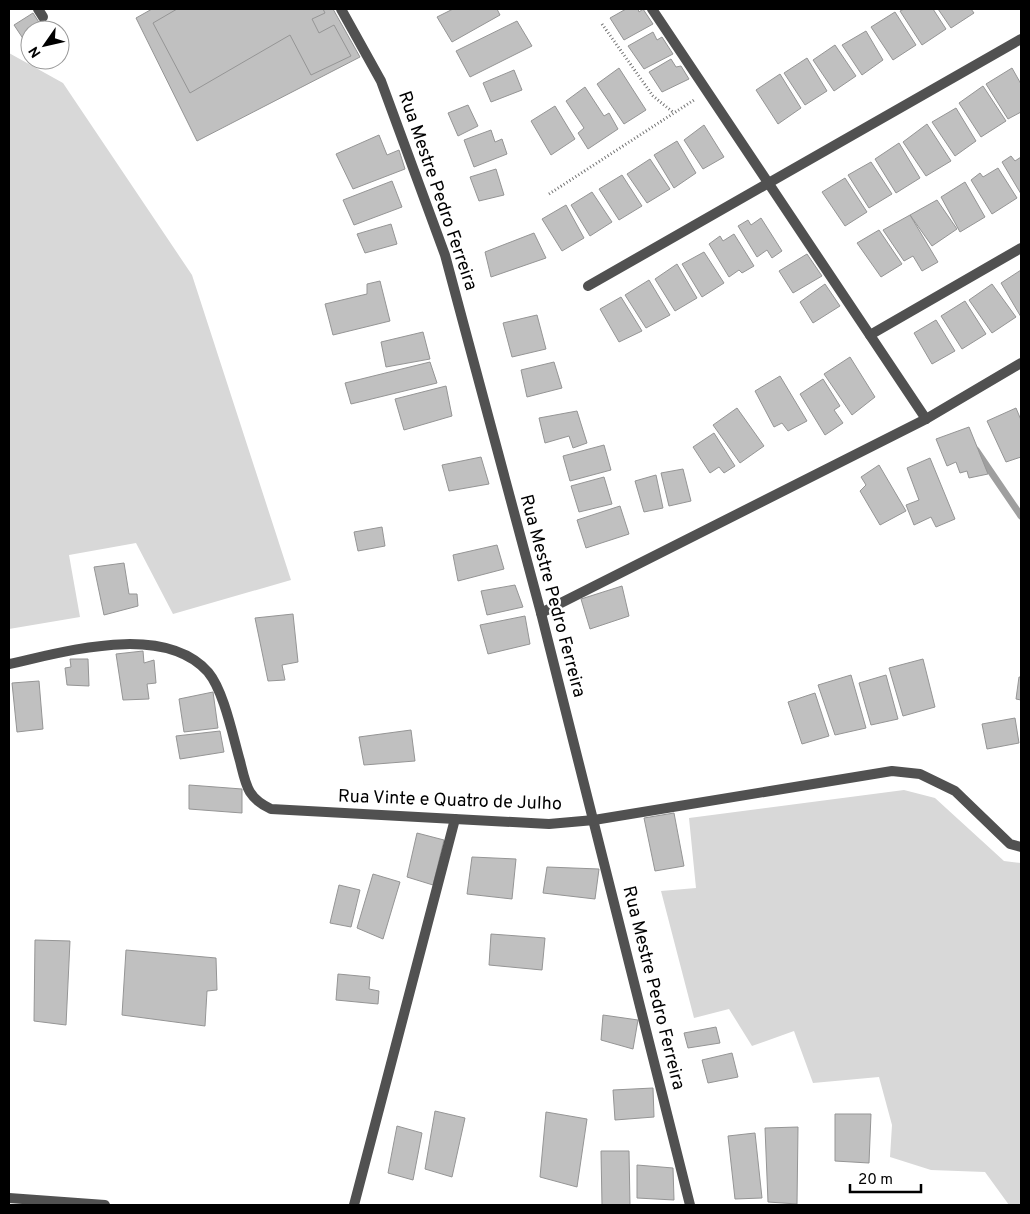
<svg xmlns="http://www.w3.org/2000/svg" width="1030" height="1214" font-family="Overpass,sans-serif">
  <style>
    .green { fill: #d8d8d8 }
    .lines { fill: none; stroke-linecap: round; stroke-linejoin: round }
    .stream { stroke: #9f9f9f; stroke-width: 7 }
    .building { fill: #c0c0c0; stroke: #959595 }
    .path { stroke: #737373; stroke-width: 3; stroke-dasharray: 1 2.5; stroke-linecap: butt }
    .minor { stroke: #515151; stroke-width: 10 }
    .tertiary { stroke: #515151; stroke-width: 10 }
    .labels { text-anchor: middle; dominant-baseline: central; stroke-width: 5; stroke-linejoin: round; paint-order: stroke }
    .street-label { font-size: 18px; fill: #000; stroke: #fff }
  </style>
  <rect width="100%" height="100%" fill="#fff"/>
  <!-- green -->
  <g class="green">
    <polygon points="9,53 63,83 192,275 291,580 173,614 136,543 69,555 80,617 9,629"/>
    <polygon points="904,790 935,798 1004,861 1021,863 1021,1205 1009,1205 985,1172 931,1170 890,1157 892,1125 879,1077 813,1083 794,1031 752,1046 729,1009 694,1018 661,891 696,888 689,818"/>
  </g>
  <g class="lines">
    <!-- stream -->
    <polyline class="stream" points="976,450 1021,516"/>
  </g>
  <!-- building -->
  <g class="building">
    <polygon points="152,9 333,9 360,57 197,141 136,18"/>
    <polygon points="177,9 323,9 325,13 312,19 319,33 334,25 351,56 311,75 290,35 190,93 153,23"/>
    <polygon points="453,9 497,9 500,15 452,42 437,17"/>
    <polygon points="626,9 638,9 639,12 643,9 653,24 624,40 610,18"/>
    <polygon points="904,9 933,9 946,29 922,45 900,11"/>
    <polygon points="938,9 971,9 974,13 951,28"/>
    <polygon points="895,12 916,45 893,60 871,27"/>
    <polygon points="33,13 44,30 30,30 30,49 14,25"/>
    <polygon points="517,21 532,46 470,77 456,51"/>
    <polygon points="866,31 883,60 862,75 842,45"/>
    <polygon points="653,32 657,40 662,37 673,54 644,69 628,46"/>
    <polygon points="835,45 856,76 834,91 813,60"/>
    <polygon points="807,58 827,91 805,105 784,73"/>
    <polygon points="671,59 676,67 681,66 689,79 662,92 649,72"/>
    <polygon points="619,68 646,110 624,124 597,84"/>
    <polygon points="1012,68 1021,84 1021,112 1008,119 986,84"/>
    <polygon points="514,70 522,90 491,102 483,83"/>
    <polygon points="780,74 801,108 778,124 756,90"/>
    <polygon points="983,86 1006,121 981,137 959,103"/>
    <polygon points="585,87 604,116 609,113 618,129 588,149 578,133 584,128 566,101"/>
    <polygon points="468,105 478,126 458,136 448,113"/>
    <polygon points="555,106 575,139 551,155 531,121"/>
    <polygon points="956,108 976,141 955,156 932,122"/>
    <polygon points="927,124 951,161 926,176 903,142"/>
    <polygon points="704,125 724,157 703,169 684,140"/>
    <polygon points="491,130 495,142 502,139 507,154 474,167 464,140"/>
    <polygon points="379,135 387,155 399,150 405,169 353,189 336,154"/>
    <polygon points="677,141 696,173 674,188 654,155"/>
    <polygon points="899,143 920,178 896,193 875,159"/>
    <polygon points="1011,156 1015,161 1021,157 1021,194 1002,162"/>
    <polygon points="650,159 670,189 647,203 627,174"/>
    <polygon points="871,162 892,194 869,208 848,175"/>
    <polygon points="998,168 1017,198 992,214 971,180 980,173 983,177"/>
    <polygon points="496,169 504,195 479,201 470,177"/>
    <polygon points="622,175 642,206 619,220 599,189"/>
    <polygon points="845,178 867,212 845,226 822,192"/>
    <polygon points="392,181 402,207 354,225 343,200"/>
    <polygon points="965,182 985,217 960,232 941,197"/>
    <polygon points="592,192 612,222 590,236 571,205"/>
    <polygon points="937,200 957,229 932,246 910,215"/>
    <polygon points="566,205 584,238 562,251 542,219"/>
    <polygon points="910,215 938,262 922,271 913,256 904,261 883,230"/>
    <polygon points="761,218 782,251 772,258 767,250 757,257 738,226 748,220 751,225"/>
    <polygon points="391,224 397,244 365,253 357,234"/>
    <polygon points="879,230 902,264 881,277 857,243"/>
    <polygon points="534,233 546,258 491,277 485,252"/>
    <polygon points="734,234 754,266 742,273 739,270 729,277 709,244 720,236 723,241"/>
    <polygon points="704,252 724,283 702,297 682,264"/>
    <polygon points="807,254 822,276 793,293 779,271"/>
    <polygon points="677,264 697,298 675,311 655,279"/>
    <polygon points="1021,270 1021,317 1001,283"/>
    <polygon points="649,280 670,315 646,328 625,295"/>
    <polygon points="380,281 390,321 333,335 325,304 367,294 367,284"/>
    <polygon points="825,284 840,306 813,323 800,302"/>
    <polygon points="992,284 1016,317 992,333 969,300"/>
    <polygon points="621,297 642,331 619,342 600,309"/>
    <polygon points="965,301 986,334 962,349 941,316"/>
    <polygon points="537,315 546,349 512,357 503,323"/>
    <polygon points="936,320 955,351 932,364 914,333"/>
    <polygon points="423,332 430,359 386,367 381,342"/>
    <polygon points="850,357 875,397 852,415 824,374"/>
    <polygon points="430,362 437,383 351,404 345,383"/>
    <polygon points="554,362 562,388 527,397 521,370"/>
    <polygon points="780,376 807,421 788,431 782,423 774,427 755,391"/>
    <polygon points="823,379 840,406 834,410 843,423 825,435 800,394"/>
    <polygon points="446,386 452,416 404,430 395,399"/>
    <polygon points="737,408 764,446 740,463 713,425"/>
    <polygon points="1016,408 1021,420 1021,457 1006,462 987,421"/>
    <polygon points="577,411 587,443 573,448 569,436 545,443 539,418"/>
    <polygon points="969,427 988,474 969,478 967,471 960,473 956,462 947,466 936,439"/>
    <polygon points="714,433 735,466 724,473 719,467 710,473 693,447"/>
    <polygon points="604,445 611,470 570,481 563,456"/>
    <polygon points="481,457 489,484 449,491 442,465"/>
    <polygon points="930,458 955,519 936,527 931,517 914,525 906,505 919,500 907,468"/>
    <polygon points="879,465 906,511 880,525 860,491 866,485 861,477"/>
    <polygon points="683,469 691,501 669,506 661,473"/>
    <polygon points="656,475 663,508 644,512 635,481"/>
    <polygon points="604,477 612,504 579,512 571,486"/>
    <polygon points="620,506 629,534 586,548 577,520"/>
    <polygon points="382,527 385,546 358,551 354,532"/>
    <polygon points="497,545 504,569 458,581 453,555"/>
    <polygon points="124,563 129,594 137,594 138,606 104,615 94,567"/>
    <polygon points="515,585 523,607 487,615 481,591"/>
    <polygon points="622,586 629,616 590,629 581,599"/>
    <polygon points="293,614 298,662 282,665 285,680 268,681 255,618"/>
    <polygon points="525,616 530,644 488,654 480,625"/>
    <polygon points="143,651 144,663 154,660 156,683 147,684 149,699 123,700 116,654"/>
    <polygon points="70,659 88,659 89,686 67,685 65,668 71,667"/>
    <polygon points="923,659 935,707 903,716 889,668"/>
    <polygon points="851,675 866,728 835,735 818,685"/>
    <polygon points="886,675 898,719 871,725 859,683"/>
    <polygon points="1019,677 1021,677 1021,700 1016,699"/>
    <polygon points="39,681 43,729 17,732 12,683"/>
    <polygon points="213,692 218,728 184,732 179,699"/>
    <polygon points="815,693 829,736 802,744 788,702"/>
    <polygon points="1015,718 1019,743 987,749 982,724"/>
    <polygon points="411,730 415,761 364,765 359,737"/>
    <polygon points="220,731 224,752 180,759 176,736"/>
    <polygon points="189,785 242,789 242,813 189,809"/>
    <polygon points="674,813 684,866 655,871 644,818"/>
    <polygon points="417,833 444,840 433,885 407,877"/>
    <polygon points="472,857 516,859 512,899 467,894"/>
    <polygon points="547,867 599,869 595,899 543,893"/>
    <polygon points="373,874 400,882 383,939 357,928"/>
    <polygon points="339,885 360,890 351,927 330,923"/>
    <polygon points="491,934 545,938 542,970 489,965"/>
    <polygon points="35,940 70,941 66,1025 34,1021"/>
    <polygon points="126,950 216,958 217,990 207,991 205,1026 122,1015"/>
    <polygon points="338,974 370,977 369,989 379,991 378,1004 336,1000"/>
    <polygon points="603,1015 638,1020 633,1049 601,1040"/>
    <polygon points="716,1027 720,1043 688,1048 684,1033"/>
    <polygon points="732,1053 738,1077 708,1083 702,1060"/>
    <polygon points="653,1088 654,1117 615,1120 613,1090"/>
    <polygon points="435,1111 465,1118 452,1177 425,1169"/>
    <polygon points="546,1112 587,1119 577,1187 540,1177"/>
    <polygon points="835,1114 871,1114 869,1163 835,1161"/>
    <polygon points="397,1126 422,1133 413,1180 388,1173"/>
    <polygon points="798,1127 797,1204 768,1202 765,1128"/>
    <polygon points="755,1133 762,1198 735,1199 728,1136"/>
    <polygon points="601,1151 629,1151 630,1205 602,1205"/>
    <polygon points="637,1165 673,1168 674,1200 637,1198"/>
  </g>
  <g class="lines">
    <!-- path -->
    <g class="path">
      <polyline points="602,24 653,96 674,113"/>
      <polyline points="549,194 694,100"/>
    </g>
    <!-- minor -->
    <g class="minor">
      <polyline points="38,9 43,17"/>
      <polyline points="341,9 381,81 445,255 541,613 690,1205"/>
      <polyline points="652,9 926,419"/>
      <polyline points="588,286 1021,39"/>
      <polyline points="870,335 1021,248"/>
      <polyline points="541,613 926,419 1021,363"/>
      <path d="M9 664C65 652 163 622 208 672 224 691 233 737 240 761 246 785 247 798 271 809L549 824 594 820 892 771 920 774 955 791 1010 844 1021 847"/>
      <polyline points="354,1205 455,819"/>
    </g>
    <!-- tertiary -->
    <polyline class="tertiary" points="9,1198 105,1205"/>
  </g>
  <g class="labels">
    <!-- street labels -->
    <g class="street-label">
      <text transform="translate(437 191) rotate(71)">Rua Mestre Pedro Ferreira</text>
      <text transform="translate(552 596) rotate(75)">Rua Mestre Pedro Ferreira</text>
      <text transform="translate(450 801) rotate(2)">Rua Vinte e Quatro de Julho</text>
      <text transform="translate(653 988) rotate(76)">Rua Mestre Pedro Ferreira</text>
    </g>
  </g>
  <!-- border -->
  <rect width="1030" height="1214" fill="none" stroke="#000000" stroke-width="20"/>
  <!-- north arrow -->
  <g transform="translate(45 45) rotate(236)"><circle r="24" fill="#ffffff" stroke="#999999"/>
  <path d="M0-4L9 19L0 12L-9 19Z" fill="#000000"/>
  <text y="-8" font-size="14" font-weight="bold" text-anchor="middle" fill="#000000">N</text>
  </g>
  <!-- scale -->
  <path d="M850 1184v8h71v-8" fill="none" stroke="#000000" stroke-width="2.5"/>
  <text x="858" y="1184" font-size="15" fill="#000000" stroke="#ffffff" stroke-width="4" paint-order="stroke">20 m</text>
</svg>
